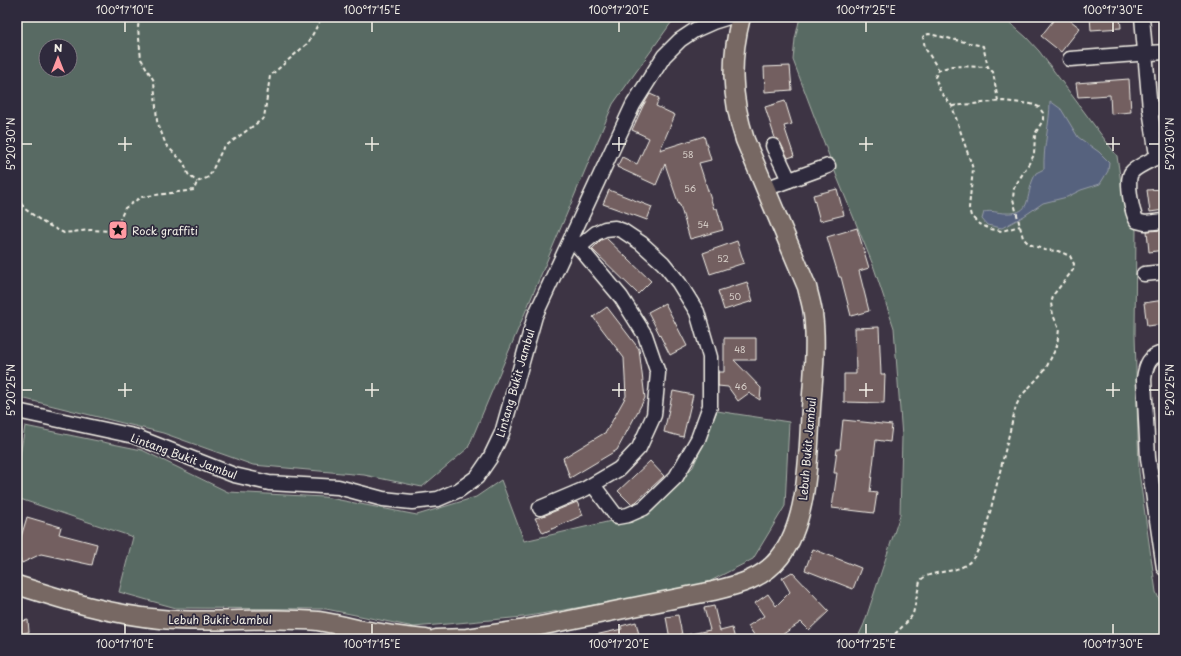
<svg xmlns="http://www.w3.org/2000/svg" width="1181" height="656" font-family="'Playpen Sans',sans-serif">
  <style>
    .green { fill: #586b63; stroke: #a6aea6; fill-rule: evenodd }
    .water { fill: #56627e; stroke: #959ba8 }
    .building { fill: #735e60; stroke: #f4f1e8 }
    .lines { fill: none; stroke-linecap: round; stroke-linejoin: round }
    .minor-casing { stroke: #f4f1e8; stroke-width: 17 }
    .major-casing { stroke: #f4f1e8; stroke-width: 21 }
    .path { stroke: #f4f1e8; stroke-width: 2; stroke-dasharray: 4 3; stroke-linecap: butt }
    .minor { stroke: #2f2a3d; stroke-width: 14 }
    .major { stroke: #776864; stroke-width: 18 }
    .ticks { fill: none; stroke: #f4f1e8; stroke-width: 1.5 }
    .labels { text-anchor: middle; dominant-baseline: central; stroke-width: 3.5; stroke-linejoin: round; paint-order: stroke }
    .number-label { font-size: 9px; fill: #d4ccc6 }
    .poi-label { font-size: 11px; fill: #f4f1e8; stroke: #2f2a3d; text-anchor: start }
    .street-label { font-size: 11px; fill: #f4f1e8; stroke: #2f2a3d }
    .neatline { fill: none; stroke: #f4f1e8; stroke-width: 1.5 }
    .ticks-label { font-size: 10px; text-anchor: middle; fill: #f4f1e8 }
  </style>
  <rect width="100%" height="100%" fill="#3d3444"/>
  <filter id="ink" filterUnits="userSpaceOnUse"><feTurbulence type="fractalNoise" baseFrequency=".025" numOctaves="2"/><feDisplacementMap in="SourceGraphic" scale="8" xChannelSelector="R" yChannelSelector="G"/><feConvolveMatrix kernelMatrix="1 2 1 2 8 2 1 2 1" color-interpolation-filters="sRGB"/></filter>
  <g filter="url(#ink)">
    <!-- green -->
    <g class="green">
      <path d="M17 17H680L671 23 613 104 468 448 422 487 364 475 253 465 163 433 17 397ZM46 46H70V70H46Z"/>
      <polygon points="800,17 1003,17 1026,37 1039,51 1117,156 1125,210 1136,230 1135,335 1139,472 1156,592 1164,610 1164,639 857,639 864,624 900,515 902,437 894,328 873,265 837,177 793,60 795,39"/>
      <polygon points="717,411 789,422 785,506 753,559 699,587 523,617 414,627 326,609 176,608 119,592 133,537 17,498 17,473 25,426 142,450 228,492 324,497 417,515 476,497 501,480 524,541 646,513 693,467"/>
    </g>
    <!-- water -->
    <path class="water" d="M1050 101 1061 109 1078 137 1099 152 1109 162 1108 171 1100 184 1081 190 1067 197 1043 203 1024 216 1002 228 987 225 982 219 984 212C991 210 998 213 1005 213 1029 214 1026 203 1031 185 1032 181 1034 177 1036 173L1044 169C1043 146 1050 124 1050 101Z"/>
    <!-- building -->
    <g class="building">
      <polygon points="1056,17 1066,17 1080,28 1061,52 1041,36"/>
      <polygon points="1090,17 1120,17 1121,28 1091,30"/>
      <polygon points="790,66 792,90 765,92 764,67"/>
      <polygon points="1129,79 1131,112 1111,114 1110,95 1078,97 1076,83"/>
      <polygon points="650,94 659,98 656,106 675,115 660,150 704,136 711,160 699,163 714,209 717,208 723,230 690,239 680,205 679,205 665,164 656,185 617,167 622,157 637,164 649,138 632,130 643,106"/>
      <polygon points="785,101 792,124 784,126 794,156 788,158 780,142 775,138 765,107"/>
      <polygon points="837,189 844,215 820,221 813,195"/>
      <polygon points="1164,189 1164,210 1150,212 1147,190"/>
      <polygon points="609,190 652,207 647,220 603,204"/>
      <polygon points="857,228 869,268 859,271 869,311 851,316 841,277 839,277 827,237"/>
      <polygon points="1164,230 1164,250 1149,252 1147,231"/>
      <polygon points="606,238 651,281 638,294 592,249 601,240"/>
      <polygon points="737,241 744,263 710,274 703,253"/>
      <polygon points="747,282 753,301 724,310 718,291"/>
      <polygon points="1164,300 1164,324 1147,326 1144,303"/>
      <polygon points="665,303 687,346 670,355 648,312"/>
      <polygon points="607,307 639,349 645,398 617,450 570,478 563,458 606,432 626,396 624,358 593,317"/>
      <polygon points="879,327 881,374 885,374 884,403 844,402 844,374 856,374 855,328"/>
      <polygon points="724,338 756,338 756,360 734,360 761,388 760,400 749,393 738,401 728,387 718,386 718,372 724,372"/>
      <polygon points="673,391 693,395 683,437 664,432"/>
      <polygon points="843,420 892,425 890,442 876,440 870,492 877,493 874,513 832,508 837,473 834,473 837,449 840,449"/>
      <polygon points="650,461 664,476 636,502 631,504 618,491"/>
      <polygon points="577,502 583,515 543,533 535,518 543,516"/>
      <polygon points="27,517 61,527 59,534 97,544 92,565 41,554 22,563 17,554 17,550"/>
      <polygon points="813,549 861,568 853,589 805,570"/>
      <polygon points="792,572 829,611 809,630 801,622 776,639 757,639 748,626 764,616 755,603 768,594 776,606 790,592 782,578"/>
      <polygon points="714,606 720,631 732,628 735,639 686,639 686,635 710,630 704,608"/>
      <polygon points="678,615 683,639 670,639 666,617"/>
      <polygon points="28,620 29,632 17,634 17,622"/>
      <polygon points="636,622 640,639 595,639 595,635 622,629 621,626"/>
    </g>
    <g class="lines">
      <!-- minor casing -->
      <g class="minor-casing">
        <g id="minor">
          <polyline points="1142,17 1150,109 1156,149 1159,156 1164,158"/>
          <polyline points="1070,59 1164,52"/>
          <polyline points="1150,109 1164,108"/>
          <polyline points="773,146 789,180"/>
          <path d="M1159 156C1152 160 1137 166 1132 172 1125 178 1132 213 1137 221L1145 223 1164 221"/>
          <polyline points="765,189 828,166"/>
          <polyline points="579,247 596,233 605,229 615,228 623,231 641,243 663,263 679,283 697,312 710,357 710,406 698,439 676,477 644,508 628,515 617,517 593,485"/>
          <polyline points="1144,274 1164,272"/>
          <path d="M1164 353C1149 355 1146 365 1144 379L1148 458 1164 568"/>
          <polyline points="17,411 134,436 234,475 269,483 338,487 383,499 412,502 438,499 459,490 477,477 490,458 502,433 535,316 633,105 664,56 680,40 695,30 713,22 729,17"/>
          <polyline points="540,508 585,489 619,469 639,448 654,415 658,373 645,335 621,297 573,240"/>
        </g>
      </g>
      <!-- major casing -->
      <g class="major-casing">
        <g id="major">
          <path d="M17 585C64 600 111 615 161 619 213 624 266 616 318 621 331 623 344 626 357 629 380 633 402 637 426 639"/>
          <path d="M436 639 467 638 520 630 713 591C738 585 763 579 780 557 809 520 808 454 811 408 813 377 817 344 813 314 812 305 809 296 807 287L745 140C731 97 730 60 741 17"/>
        </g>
      </g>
      <!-- path -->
      <g class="path">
        <polyline points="139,17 138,28 141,59 154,81 157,121 166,145 184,163 188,174 197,182"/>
        <polyline points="939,70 925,48 923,37 925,35 929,34 983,46 988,67"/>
        <polyline points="998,101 993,72 988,67 952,66 939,70 935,77 940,91 952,106 973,169 969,208 971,216 978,223 990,229 1002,231 1020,226"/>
        <polyline points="17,198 25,209 44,223 64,233 90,230 111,231 117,226 125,208 141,197 194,190 197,182 209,177 223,148 264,118 270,76 308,43 322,17"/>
        <path d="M890 639 909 620 913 614 920 581C928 570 954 574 967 564 975 559 980 546 984 537L1016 406 1021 396 1037 379 1046 368 1057 346 1059 329 1053 315 1051 303 1054 294 1073 270 1074 264 1070 256 1058 251 1045 250 1029 244 1023 238 1013 199 1014 188 1034 155 1035 134 1043 120V113L1039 107 1031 104 1003 101 952 106"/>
      </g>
      <!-- minor -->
      <use href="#minor" class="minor"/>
      <!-- major -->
      <use href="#major" class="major"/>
    </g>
  </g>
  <!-- ticks -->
  <path class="ticks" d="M125 22V32M372 22V32M619 22V32M866 22V32M1113 22V32M125 137V151M372 137V151M619 137V151M866 137V151M1113 137V151M22 144H32M118 144H132M365 144H379M612 144H626M859 144H873M1106 144H1120M1149 144H1159M125 383V397M372 383V397M619 383V397M866 383V397M1113 383V397M22 390H32M118 390H132M365 390H379M612 390H626M859 390H873M1106 390H1120M1149 390H1159M125 624V634M372 624V634M619 624V634M866 624V634M1113 624V634"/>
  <!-- icons -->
  <defs>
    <g id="sight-square" transform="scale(1)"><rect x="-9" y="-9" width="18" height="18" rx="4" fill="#ff9aa2" stroke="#2f2a3d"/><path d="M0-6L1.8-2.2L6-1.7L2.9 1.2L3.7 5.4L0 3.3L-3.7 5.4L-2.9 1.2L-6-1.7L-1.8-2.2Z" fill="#111"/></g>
  </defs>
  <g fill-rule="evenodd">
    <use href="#sight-square" x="118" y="230"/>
  </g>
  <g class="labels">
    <!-- number labels -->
    <g class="number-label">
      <text x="688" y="154">58</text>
      <text x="690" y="188">56</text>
      <text x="703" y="224">54</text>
      <text x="723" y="258">52</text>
      <text x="735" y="296">50</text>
      <text x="740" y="349">48</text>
      <text x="741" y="386">46</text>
    </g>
    <!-- poi labels -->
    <g class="poi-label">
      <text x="132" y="230">Rock graffiti</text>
    </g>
    <!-- street labels -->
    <g class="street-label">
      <text transform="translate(515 383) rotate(-74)">Lintang Bukit Jambul</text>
      <text transform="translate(807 449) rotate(-85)">Lebuh Bukit Jambul</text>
      <text transform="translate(184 456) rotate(20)">Lintang Bukit Jambul</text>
      <text x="220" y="619">Lebuh Bukit Jambul</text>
    </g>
  </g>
  <!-- margin -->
  <rect width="1181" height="656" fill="none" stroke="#2f2a3d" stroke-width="44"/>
  <!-- north arrow -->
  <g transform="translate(58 58)"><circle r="19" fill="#2f2a3d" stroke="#7e7a81"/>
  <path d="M0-3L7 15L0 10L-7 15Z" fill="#ff9aa2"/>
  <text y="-6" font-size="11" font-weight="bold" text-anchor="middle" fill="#f4f1e8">N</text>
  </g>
  <rect x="22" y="22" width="1137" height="612" class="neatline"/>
  <g class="ticks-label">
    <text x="125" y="14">100°17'10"E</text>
    <text x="372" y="14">100°17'15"E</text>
    <text x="619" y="14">100°17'20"E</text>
    <text x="866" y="14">100°17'25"E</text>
    <text x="1113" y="14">100°17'30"E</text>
    <text transform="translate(11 144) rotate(-90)" y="4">5°20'30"N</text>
    <text transform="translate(1170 144) rotate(-90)" y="4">5°20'30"N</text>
    <text transform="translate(11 390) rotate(-90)" y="4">5°20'25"N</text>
    <text transform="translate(1170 390) rotate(-90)" y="4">5°20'25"N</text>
    <text x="125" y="648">100°17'10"E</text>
    <text x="372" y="648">100°17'15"E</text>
    <text x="619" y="648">100°17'20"E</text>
    <text x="866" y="648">100°17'25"E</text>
    <text x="1113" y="648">100°17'30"E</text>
  </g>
</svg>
